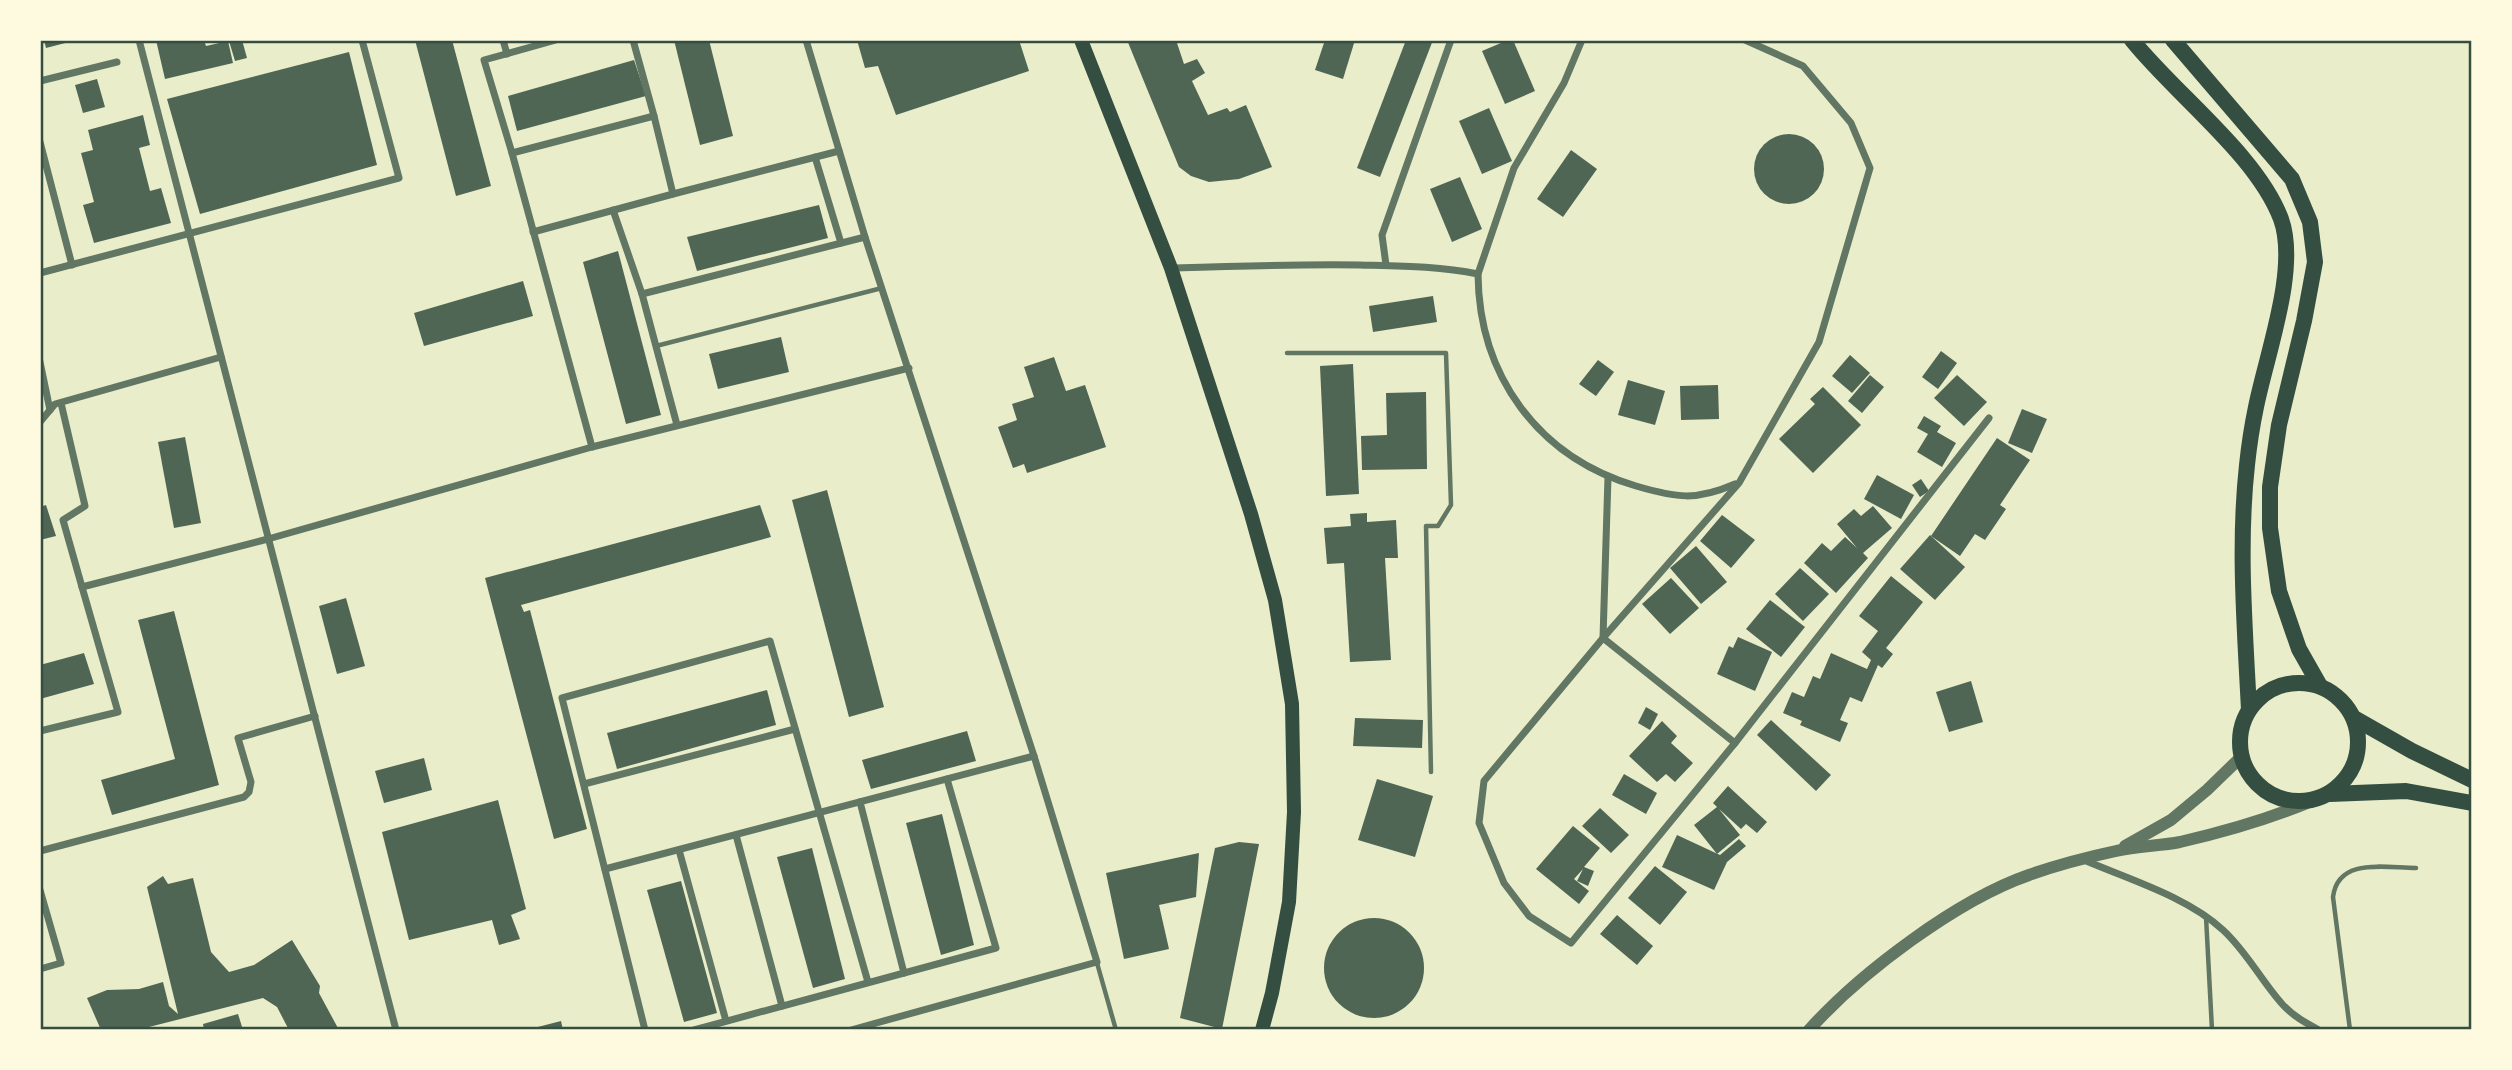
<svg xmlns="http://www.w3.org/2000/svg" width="2512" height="1070" font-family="Rubik,sans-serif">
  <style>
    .building { fill: #4f6655 }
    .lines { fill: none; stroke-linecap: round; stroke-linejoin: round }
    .service { stroke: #617663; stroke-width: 4.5 }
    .minor { stroke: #617663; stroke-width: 7 }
    .tertiary { stroke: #617663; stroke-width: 12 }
    .primary { stroke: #344e41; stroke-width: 14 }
    .trunk { stroke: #344e41; stroke-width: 16 }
    .neatline { fill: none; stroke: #344e41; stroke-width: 2.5 }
  </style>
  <rect width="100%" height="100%" fill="#e9edc9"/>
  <!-- building -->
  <g class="building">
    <polygon points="44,40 72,40 73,41 46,48"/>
    <polygon points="156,40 204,40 206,46 228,41 233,63 165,79"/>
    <polygon points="242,40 247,58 235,61 229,41"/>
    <polygon points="415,40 452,40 491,186 456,196"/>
    <polygon points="674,40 709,40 733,136 700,145"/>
    <polygon points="857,40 1019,40 1029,71 896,115 878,66 865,68"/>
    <polygon points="1127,40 1176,40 1184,64 1197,59 1205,73 1192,81 1208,115 1227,108 1230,112 1246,105 1272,167 1239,179 1209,182 1191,176 1179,167"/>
    <polygon points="1325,40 1355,40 1343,79 1315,70"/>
    <polygon points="1406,40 1433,40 1380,177 1357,168"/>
    <polygon points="1508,40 1513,40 1535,91 1505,104 1482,51"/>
    <polygon points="349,52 377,165 200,214 167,99"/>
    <polygon points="634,60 646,96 517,131 508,96"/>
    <polygon points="97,79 105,107 83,113 75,85"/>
    <polygon points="1489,108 1512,161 1482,174 1459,121"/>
    <polygon points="143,115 150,145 139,148 150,191 161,188 171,223 94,243 83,205 94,202 81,153 93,150 88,130"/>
    <circle cx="1789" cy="169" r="35"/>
    <polygon points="1571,150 1597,169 1563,217 1537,199"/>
    <polygon points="1460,177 1482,229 1452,242 1430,189"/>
    <polygon points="819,205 828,238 697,271 687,237"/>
    <polygon points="618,251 661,415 626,424 583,262"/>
    <polygon points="523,281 533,316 424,346 414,313"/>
    <polygon points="1433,296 1437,322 1373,332 1369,306"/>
    <polygon points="781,337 789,372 718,389 709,354"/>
    <polygon points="1941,351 1957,363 1938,389 1922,377"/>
    <polygon points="1850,355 1870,373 1852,393 1832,376"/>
    <polygon points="1054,357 1066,391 1085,385 1106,447 1027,473 1024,464 1013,468 998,427 1017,420 1012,404 1034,397 1024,367"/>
    <polygon points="1598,360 1614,372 1596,396 1579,384"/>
    <polygon points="1353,364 1359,494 1326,496 1320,366"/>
    <polygon points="1870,375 1884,387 1862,413 1848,401"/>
    <polygon points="1957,375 1987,402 1964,426 1934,398"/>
    <polygon points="1628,380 1665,391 1655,425 1618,415"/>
    <polygon points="1718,385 1719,419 1681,420 1680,386"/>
    <polygon points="1823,387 1861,425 1813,473 1779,439 1815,404 1810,399"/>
    <polygon points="1426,392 1427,469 1362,470 1361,436 1387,435 1386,393"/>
    <polygon points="2022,409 2047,419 2032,453 2008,443"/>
    <polygon points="1924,416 1941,426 1937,432 1956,443 1942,467 1917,452 1928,434 1917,428"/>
    <polygon points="185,437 201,523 174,528 158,442"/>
    <polygon points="1997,438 2030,460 2000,505 2006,509 1985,540 1975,534 1960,556 1931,536"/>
    <polygon points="1877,475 1914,495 1901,519 1864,499"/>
    <polygon points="1921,479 1929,491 1920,497 1912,485"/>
    <polygon points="827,490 884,707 849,717 792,500"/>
    <polygon points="46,505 56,536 40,540 40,507"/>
    <polygon points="760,505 771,537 521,605 524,612 530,610 587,829 554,839 485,578"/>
    <polygon points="1873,506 1892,528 1863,553 1868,558 1836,593 1804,563 1822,543 1831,551 1845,537 1857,548 1837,524 1854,509 1861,516"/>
    <polygon points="1367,513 1367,522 1396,520 1398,558 1385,558 1391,660 1350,662 1344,563 1327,564 1324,528 1351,526 1350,514"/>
    <polygon points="1722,515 1755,540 1731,568 1700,541"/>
    <polygon points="1930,535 1965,567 1935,600 1900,569"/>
    <polygon points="1696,546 1727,582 1701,604 1670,568"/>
    <polygon points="1800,568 1829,594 1803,621 1775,594"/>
    <polygon points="1891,576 1923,602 1886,648 1893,654 1882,668 1878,665 1862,702 1850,697 1840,720 1848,723 1840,742 1800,725 1802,721 1783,713 1792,692 1804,697 1813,676 1820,679 1831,653 1867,669 1871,660 1862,652 1878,631 1859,616"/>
    <polygon points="1671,578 1699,608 1670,634 1642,604"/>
    <polygon points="346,598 365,666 337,674 319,606"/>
    <polygon points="1770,600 1805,627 1781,657 1746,629"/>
    <polygon points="174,611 219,785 112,815 101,780 175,759 138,620"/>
    <polygon points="1738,637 1772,652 1755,691 1717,674 1729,646 1733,648"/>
    <polygon points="84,653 94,684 40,699 40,665"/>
    <polygon points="1971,681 1983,722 1949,732 1936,692"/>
    <polygon points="767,690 776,725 617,769 607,733"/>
    <polygon points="1646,707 1658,714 1650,730 1638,723"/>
    <polygon points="1355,718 1423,720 1422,748 1353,746"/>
    <polygon points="1771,720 1831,775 1816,791 1757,735"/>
    <polygon points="1662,721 1677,736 1671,743 1693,763 1675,782 1666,774 1657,782 1629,756"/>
    <polygon points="967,731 976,761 871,789 862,760"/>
    <polygon points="424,758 432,790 384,803 375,771"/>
    <polygon points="1624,774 1657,793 1646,814 1612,795"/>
    <polygon points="1377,779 1433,796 1415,857 1358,840"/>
    <polygon points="1728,786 1767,822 1757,833 1746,824 1741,829 1719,809 1740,835 1717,854 1694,825 1717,807 1713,803"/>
    <polygon points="498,800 526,909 511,915 520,939 499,945 492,920 409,940 382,832"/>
    <polygon points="1600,808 1629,835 1611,853 1582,826"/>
    <polygon points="942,814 974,945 941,955 906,823"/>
    <polygon points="1573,826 1600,848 1584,867 1594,871 1588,886 1577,881 1583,869 1574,879 1589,891 1579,904 1536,869"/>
    <polygon points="1677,835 1720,855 1739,839 1746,846 1727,862 1714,890 1662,867"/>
    <polygon points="1239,842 1259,844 1222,1029 1180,1018 1215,848"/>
    <polygon points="812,848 845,979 813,988 777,857"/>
    <polygon points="1199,853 1196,897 1159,905 1169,949 1124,959 1106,873"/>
    <polygon points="1655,866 1687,892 1660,925 1628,898"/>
    <polygon points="163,876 168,884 193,878 211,952 229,972 254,965 292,940 320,986 319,993 339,1030 289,1030 277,1007 263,998 149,1027 149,1030 101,1030 87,998 107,990 139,989 163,982 169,1006 178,1014 147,887"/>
    <polygon points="681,881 717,1013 684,1022 647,890"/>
    <polygon points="1617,915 1653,946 1637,965 1600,934"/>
    <circle cx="1374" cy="968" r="50"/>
    <polygon points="238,1014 243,1030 204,1030 203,1024"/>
    <polygon points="561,1021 563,1030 530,1030 530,1029"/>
  </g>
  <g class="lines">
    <!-- service -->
    <g class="service">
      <polyline points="656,346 882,288"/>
      <polyline points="1287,353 1446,353 1451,505 1438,526 1426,526 1431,772"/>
      <polyline points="2206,917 2212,1030"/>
      <polyline points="1097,963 1116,1030"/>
      <path d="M2350 1030 2333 897C2338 857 2385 868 2416 868"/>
    </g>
    <!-- minor -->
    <g class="minor">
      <polyline points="139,40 396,1030"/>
      <polyline points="503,40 507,54"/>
      <polyline points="633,40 654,116"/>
      <polyline points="806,40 865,237 1034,756 1097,962 851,1030"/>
      <polyline points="1745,40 1803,66 1851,123 1870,168 1819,342 1739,483 1603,638 1484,781 1479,823 1504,883 1529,916 1571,943 1735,743 1989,418"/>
      <polyline points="40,81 117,62"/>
      <polyline points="40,142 72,265"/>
      <polyline points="512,153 484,60 556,40"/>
      <polyline points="815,157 841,243"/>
      <polyline points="613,210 642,294"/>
      <polyline points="533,232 673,194"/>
      <polyline points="1386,265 1382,235 1451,40"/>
      <path d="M1172 268C1235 266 1297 264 1360 265 1400 266 1439 266 1478 274 1479 376 1538 457 1636 486 1677 498 1696 501 1735 484"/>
      <polyline points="40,273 399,178 362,40"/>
      <polyline points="1478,274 1514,168 1564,83 1582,40"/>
      <polyline points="40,362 50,410"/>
      <polyline points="61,403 85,506 63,520 82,587"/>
      <polyline points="40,422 55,404 221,357"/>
      <polyline points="677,425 642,294 865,237"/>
      <polyline points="592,447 512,153 654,116 673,194 839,151"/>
      <polyline points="1608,477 1603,638 1735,743"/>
      <polyline points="40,731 118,712 82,587 268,539 592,447 909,368"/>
      <polyline points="584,784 795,729"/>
      <polyline points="860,802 904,973"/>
      <polyline points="736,835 782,1006"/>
      <polyline points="679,850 726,1021"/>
      <polyline points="40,851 244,797 249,792 251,782 238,738 315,716"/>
      <path d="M2084 860C2128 879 2188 897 2223 930 2247 952 2262 982 2283 1005 2293 1016 2306 1023 2319 1030"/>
      <polyline points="605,869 1034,756"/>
      <polyline points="40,890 61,963 40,969"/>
      <polyline points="645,1030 562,698 770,641 868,982"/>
      <polyline points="694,1030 996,948 947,779"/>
    </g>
    <!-- tertiary -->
    <g class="tertiary">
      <polyline points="2125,846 2171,820 2207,790 2241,757"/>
      <path d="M1809 1030C1860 973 1957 900 2029 875 2057 865 2088 857 2116 851 2137 846 2159 846 2180 842 2224 832 2269 819 2312 801"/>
    </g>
    <!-- primary -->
    <polyline class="primary" points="1081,40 1171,268 1251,514 1275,600 1292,704 1294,812 1289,902 1272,993 1262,1030"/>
    <!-- trunk -->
    <g class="trunk">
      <path d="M2132 40C2176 95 2257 155 2281 219 2299 269 2266 356 2256 407 2252 426 2249 446 2247 465 2238 546 2245 629 2249 710"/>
      <polyline points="2173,40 2292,179 2310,222 2315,262 2304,321 2279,425 2270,487 2270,528 2279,591 2299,649 2320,686"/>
      <circle cx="2299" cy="742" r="59"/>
      <polyline points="2354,718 2412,751 2472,780"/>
      <polyline points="2330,794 2406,791 2472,803"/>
    </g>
  </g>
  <!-- border -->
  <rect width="2512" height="1070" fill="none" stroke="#fefae0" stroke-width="84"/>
  <rect x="42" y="42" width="2428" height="986" class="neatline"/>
</svg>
